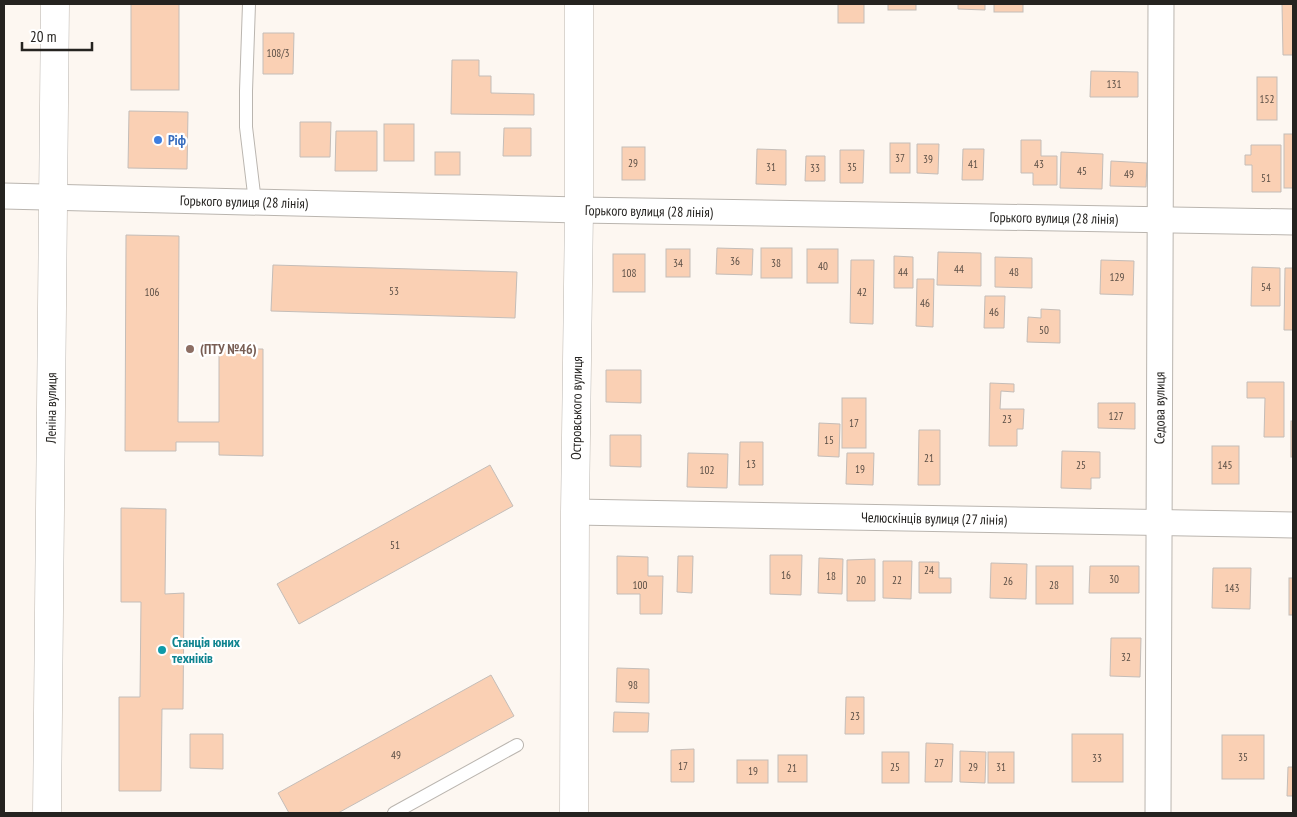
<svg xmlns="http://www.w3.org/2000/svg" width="1297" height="817" font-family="'PT Sans Narrow',sans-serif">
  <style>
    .building { fill: #fad0b4; stroke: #c4bdb8 }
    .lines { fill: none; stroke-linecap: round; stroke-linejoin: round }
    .lane-casing { stroke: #bab5af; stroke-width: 14 }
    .street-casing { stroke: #bab5af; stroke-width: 27 }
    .secondary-casing { stroke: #bab5af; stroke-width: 29 }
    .lane { stroke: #fff; stroke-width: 12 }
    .street { stroke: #fff; stroke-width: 25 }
    .secondary { stroke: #fff; stroke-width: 28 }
    .shop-dot { fill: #3f7fe0; stroke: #fff; stroke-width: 2 }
    .education-dot { fill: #8d6e63; stroke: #fff; stroke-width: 2 }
    .culture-dot { fill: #0f9aa8; stroke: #fff; stroke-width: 2 }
    .labels { text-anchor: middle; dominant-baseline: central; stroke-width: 4.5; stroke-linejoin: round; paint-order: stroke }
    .number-label { font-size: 11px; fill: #5a4e45 }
    .shop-label { font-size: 14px; font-weight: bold; fill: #366cbe; stroke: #fff; text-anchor: start }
    .street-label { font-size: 14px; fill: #252320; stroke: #fff }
    .education-label { font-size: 14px; font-weight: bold; fill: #785e54; stroke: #fff; text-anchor: start }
    .culture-label { font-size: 14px; font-weight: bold; fill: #0d838f; stroke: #fff; text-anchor: start }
  </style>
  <rect width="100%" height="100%" fill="#fdf7f1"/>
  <!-- building -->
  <g class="building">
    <rect x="131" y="4" width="48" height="86"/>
    <rect x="838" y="4" width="26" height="19"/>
    <rect x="888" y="4" width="28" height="6"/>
    <polygon points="958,4 985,4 985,10 958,9"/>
    <rect x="994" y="4" width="29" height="8"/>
    <polygon points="1282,4 1293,4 1293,55 1283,55"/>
    <polygon points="263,33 294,33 293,74 263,74"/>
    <polygon points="452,60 479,60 479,76 491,76 491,93 534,94 534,115 451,114"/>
    <polygon points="1091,71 1138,72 1138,97 1090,97"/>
    <rect x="1257" y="77" width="20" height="43"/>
    <polygon points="129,111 188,112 187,169 128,168"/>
    <polygon points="300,122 331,122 330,157 300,157"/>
    <rect x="384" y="124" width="30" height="37"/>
    <polygon points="504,128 531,128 531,156 503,156"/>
    <polygon points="336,131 377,131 377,171 335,171"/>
    <rect x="1284" y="134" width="9" height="54"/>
    <polygon points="1021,140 1041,140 1041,156 1057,156 1057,185 1033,185 1033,173 1021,173"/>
    <rect x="890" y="143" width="20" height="30"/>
    <polygon points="917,144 939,144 938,174 917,173"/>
    <polygon points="1251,145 1281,145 1281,192 1252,192 1252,165 1245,165 1245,155 1251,155"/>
    <rect x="622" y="147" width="23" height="33"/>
    <polygon points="757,149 786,150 786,185 756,184"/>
    <polygon points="963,149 984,149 983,180 962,180"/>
    <polygon points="840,150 864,150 863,183 840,183"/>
    <rect x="435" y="152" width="25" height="23"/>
    <polygon points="1061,152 1103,154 1102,189 1060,188"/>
    <polygon points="806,156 825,156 825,181 805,181"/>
    <polygon points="1111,161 1147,163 1146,187 1110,186"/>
    <polygon points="126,235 179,236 178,422 219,422 219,349 263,349 263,456 219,455 219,442 176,442 176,451 125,451"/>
    <polygon points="717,248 753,249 752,275 716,274"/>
    <rect x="761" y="248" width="31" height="30"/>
    <rect x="666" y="249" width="24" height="28"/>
    <rect x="807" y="249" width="31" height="34"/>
    <polygon points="938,252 981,253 981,286 937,285"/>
    <rect x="613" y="254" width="32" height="38"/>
    <polygon points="894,256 913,257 913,288 894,288"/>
    <polygon points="995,257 1032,258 1032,288 995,287"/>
    <polygon points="851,260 874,260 873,324 850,323"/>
    <polygon points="1101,260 1134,261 1133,295 1100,294"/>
    <polygon points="273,265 517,272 515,318 271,311"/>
    <polygon points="1252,267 1280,268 1280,306 1251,306"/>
    <polygon points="1285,268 1293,268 1293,330 1284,330"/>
    <polygon points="917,279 934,279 933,327 916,326"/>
    <polygon points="985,296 1005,296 1004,328 984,328"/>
    <polygon points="1041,309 1060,310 1060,343 1027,342 1028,317 1041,318"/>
    <polygon points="606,370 641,370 641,403 606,402"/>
    <polygon points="1247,382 1284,382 1284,437 1264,437 1265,398 1247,398"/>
    <polygon points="990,383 1014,384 1014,392 1001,391 1000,409 1024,409 1023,429 1017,429 1017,446 989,446"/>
    <rect x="842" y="398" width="24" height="50"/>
    <polygon points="1098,403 1135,403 1135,429 1098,428"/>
    <rect x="1291" y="421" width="2" height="36"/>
    <polygon points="819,423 840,424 839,457 818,456"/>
    <polygon points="919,430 940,430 940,485 918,485"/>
    <polygon points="610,435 641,435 641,467 610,466"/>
    <polygon points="740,442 763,442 763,485 739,485"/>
    <rect x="1212" y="446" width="27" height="38"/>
    <polygon points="1062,451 1100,452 1100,478 1091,478 1091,489 1061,488"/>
    <polygon points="688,453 728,454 727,488 687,487"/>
    <polygon points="847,453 874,453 873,485 846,484"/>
    <polygon points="490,465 513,506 299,624 277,584"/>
    <polygon points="121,508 166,509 165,594 184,593 183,709 162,709 161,791 119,791 119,697 140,697 141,602 121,602"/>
    <polygon points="770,555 802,555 801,595 770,594"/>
    <polygon points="617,556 648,557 648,576 663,576 662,614 640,614 640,594 617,594"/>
    <polygon points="678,556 693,556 692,593 677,592"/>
    <polygon points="819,558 843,559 842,594 818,593"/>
    <polygon points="875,559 875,601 847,601 847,560"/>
    <polygon points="883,561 912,561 911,599 883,598"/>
    <polygon points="919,562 939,562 939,578 951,578 951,593 919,593"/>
    <polygon points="991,563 1027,564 1026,599 990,598"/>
    <rect x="1036" y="566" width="37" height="38"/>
    <polygon points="1090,566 1139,566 1139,593 1089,593"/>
    <polygon points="1213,568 1251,568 1250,609 1212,608"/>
    <rect x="1289" y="578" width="4" height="37"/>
    <polygon points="1111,638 1141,638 1140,677 1110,676"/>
    <polygon points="617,668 649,669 649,703 616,702"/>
    <polygon points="491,675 514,716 338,813 289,813 278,793"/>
    <polygon points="846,697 864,697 864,734 845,734"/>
    <polygon points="614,712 649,713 648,732 613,732"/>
    <polygon points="190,734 223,734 223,769 190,768"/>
    <rect x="1072" y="734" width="51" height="48"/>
    <rect x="1222" y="735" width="42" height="44"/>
    <polygon points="926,743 953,744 952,782 925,782"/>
    <polygon points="694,749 694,782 671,782 671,750"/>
    <polygon points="960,751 986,752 985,783 960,782"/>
    <rect x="882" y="752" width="27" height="31"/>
    <rect x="988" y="752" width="26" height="31"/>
    <rect x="778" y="755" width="29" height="27"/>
    <rect x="737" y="760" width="31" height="23"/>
    <polygon points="1288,767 1293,767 1293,796 1287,796"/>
  </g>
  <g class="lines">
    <!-- lane casing -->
    <g class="lane-casing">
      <g id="lane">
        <polyline points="249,4 246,91 246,127 255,202"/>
        <polyline points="394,813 517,745"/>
      </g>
    </g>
    <!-- street casing -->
    <g class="street-casing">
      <g id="street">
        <path id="s1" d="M4 196 579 210 1293 222"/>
        <path id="s2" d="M575 512 1293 525"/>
        <path id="s3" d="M1158 813 1161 4"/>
      </g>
    </g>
    <!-- secondary casing -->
    <g class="secondary-casing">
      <g id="secondary">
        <path id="s4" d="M47 813 55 4"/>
        <path id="s5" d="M574 813 575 512 579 210V4"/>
      </g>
    </g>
    <!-- lane -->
    <use href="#lane" class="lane"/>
    <!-- street -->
    <use href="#street" class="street"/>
    <!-- secondary -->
    <use href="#secondary" class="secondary"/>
  </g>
  <!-- markers -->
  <circle class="shop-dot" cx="158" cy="140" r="5"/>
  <circle class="education-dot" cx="190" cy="349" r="5"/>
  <circle class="culture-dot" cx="162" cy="650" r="5"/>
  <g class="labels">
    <!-- number labels -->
    <g class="number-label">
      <text x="278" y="53">108/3</text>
      <text x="1114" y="84">131</text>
      <text x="1267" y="99">152</text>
      <text x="900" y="158">37</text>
      <text x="928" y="159">39</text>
      <text x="633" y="163">29</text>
      <text x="973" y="164">41</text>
      <text x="1039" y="164">43</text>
      <text x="771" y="167">31</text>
      <text x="852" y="167">35</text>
      <text x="815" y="168">33</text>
      <text x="1082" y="171">45</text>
      <text x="1129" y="174">49</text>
      <text x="1266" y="178">51</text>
      <text x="735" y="261">36</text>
      <text x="678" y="263">34</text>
      <text x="776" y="263">38</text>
      <text x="823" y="266">40</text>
      <text x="959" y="269">44</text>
      <text x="903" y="272">44</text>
      <text x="1014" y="272">48</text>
      <text x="629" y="273">108</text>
      <text x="1117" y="277">129</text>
      <text x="1266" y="287">54</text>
      <text x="394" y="291">53</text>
      <text x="152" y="292">106</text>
      <text x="862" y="292">42</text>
      <text x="925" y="303">46</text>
      <text x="994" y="312">46</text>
      <text x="1044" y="330">50</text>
      <text x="1116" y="416">127</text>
      <text x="1007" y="419">23</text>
      <text x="854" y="423">17</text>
      <text x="829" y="440">15</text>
      <text x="929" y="458">21</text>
      <text x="751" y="464">13</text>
      <text x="1081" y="465">25</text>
      <text x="1225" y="465">145</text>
      <text x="860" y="469">19</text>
      <text x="707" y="470">102</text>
      <text x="395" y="545">51</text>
      <text x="929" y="570">24</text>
      <text x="786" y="575">16</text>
      <text x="831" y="576">18</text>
      <text x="1114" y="579">30</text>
      <text x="861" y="580">20</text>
      <text x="897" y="580">22</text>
      <text x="1008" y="581">26</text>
      <text x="640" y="585">100</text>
      <text x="1054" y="585">28</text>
      <text x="1232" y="588">143</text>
      <text x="1126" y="657">32</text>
      <text x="633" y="685">98</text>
      <text x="855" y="716">23</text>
      <text x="396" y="755">49</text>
      <text x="1243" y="757">35</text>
      <text x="1097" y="758">33</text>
      <text x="939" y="763">27</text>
      <text x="683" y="766">17</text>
      <text x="895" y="767">25</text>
      <text x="973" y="767">29</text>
      <text x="1001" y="767">31</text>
      <text x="792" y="768">21</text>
      <text x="753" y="771">19</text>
    </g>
    <!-- shop labels -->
    <g class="shop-label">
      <text x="168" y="140">Ріф</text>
    </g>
    <!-- street labels -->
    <g class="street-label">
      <text stroke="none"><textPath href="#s1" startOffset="240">Горького вулиця (28 лiнiя)</textPath></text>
      <text stroke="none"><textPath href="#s1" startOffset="645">Горького вулиця (28 лiнiя)</textPath></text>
      <text stroke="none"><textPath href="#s1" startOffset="1050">Горького вулиця (28 лiнiя)</textPath></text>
      <text stroke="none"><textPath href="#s4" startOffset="405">Леніна вулиця</textPath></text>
      <text stroke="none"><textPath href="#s3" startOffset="405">Седова вулиця</textPath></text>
      <text stroke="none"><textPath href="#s5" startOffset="405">Островського вулиця</textPath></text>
      <text stroke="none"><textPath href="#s2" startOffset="359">Челюскінців вулиця (27 лiнiя)</textPath></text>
    </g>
    <!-- education labels -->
    <g class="education-label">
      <text x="200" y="349">(ПТУ №46)</text>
    </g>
    <!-- culture labels -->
    <g class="culture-label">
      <text x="172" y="642">Станція юних<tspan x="172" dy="16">техніків</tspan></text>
    </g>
  </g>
  <!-- border -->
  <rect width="1297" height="817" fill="none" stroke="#252320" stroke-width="10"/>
  <!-- scale -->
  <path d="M22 42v8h70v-8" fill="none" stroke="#252320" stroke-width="2.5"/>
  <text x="30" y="42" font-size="15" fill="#252320" stroke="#ffffff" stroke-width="4" paint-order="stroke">20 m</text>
</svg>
